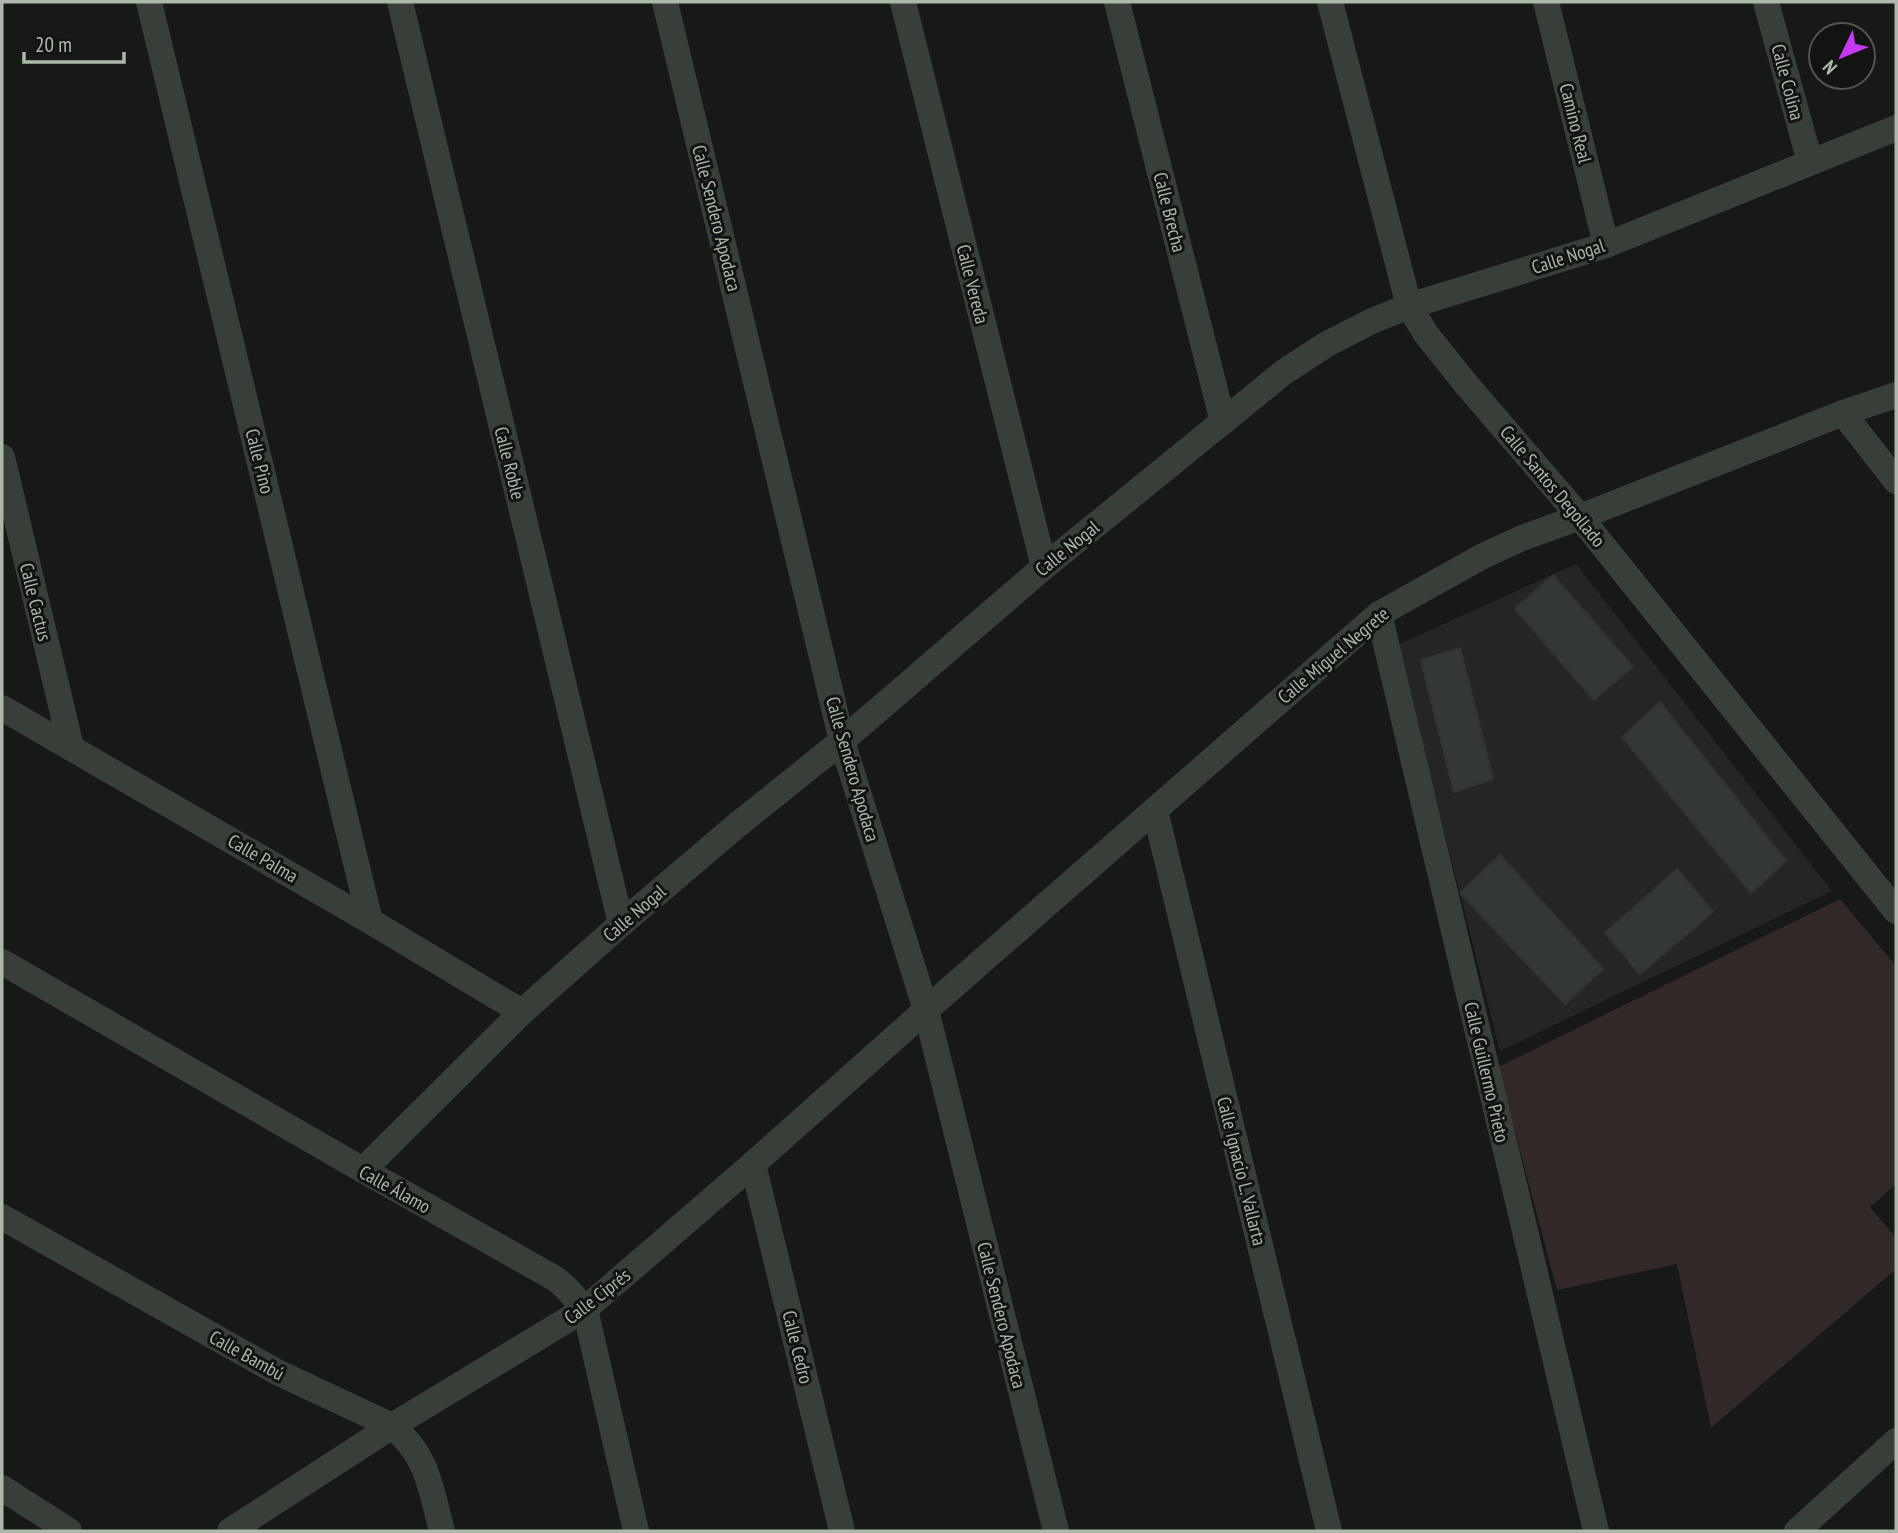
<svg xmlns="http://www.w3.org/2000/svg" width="1898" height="1533" font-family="'PT Sans Narrow',sans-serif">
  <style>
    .built { fill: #232623 }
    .green { fill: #312927 }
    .building { fill: #343834; stroke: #313531; stroke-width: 2 }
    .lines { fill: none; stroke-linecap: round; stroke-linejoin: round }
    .minor { stroke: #383e38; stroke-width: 26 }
    .labels { text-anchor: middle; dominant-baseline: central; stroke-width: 6; stroke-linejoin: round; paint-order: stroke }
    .street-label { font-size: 19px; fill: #acb8a9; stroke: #121412 }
  </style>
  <rect width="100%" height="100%" fill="#171917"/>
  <!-- built -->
  <polygon class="built" points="1576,564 1832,891 1500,1051 1397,645"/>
  <!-- green -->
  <polygon class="green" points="1840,899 1896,966 1896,1184 1870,1207 1896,1238 1896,1269 1711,1428 1677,1264 1557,1290 1498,1067"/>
  <!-- building -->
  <g class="building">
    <polygon points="1553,575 1633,667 1594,700 1515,609"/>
    <polygon points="1460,648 1493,779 1454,792 1421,660"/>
    <polygon points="1660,702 1786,861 1751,893 1622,737"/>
    <polygon points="1500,855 1603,969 1565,1004 1460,893"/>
    <polygon points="1677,869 1713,912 1640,974 1605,933"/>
  </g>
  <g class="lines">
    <!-- minor -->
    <g class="minor">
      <polyline points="149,2 370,921"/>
      <polyline points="400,2 621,924"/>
      <polyline points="665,2 842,741 926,1010 1056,1531"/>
      <polyline points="903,2 1044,567"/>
      <polyline points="1117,2 1223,422"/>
      <polyline points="1330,2 1409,306 1426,334 1466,384 1580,517 1896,911"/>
      <polyline points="1546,2 1606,245"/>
      <polyline points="1766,2 1810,162"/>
      <polyline points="1843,413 1896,481"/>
      <polyline points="2,457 71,747"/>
      <polyline points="1379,614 1596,1531"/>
      <polyline points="2,708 370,921 522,1012"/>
      <polyline points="1155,810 1329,1531"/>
      <polyline points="2,962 363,1170 556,1279 567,1289 585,1309 636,1531"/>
      <polyline points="753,1164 842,1531"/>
      <polyline points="363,1170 522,1012 621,924 736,826 842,741 1044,567 1284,372 1327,344 1372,321 1409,306 1606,245 1896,128"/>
      <path d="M2 1217 277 1372 392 1426C429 1457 430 1487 442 1531"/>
      <polyline points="2,1488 69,1531"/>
      <polyline points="230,1531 392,1426 585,1309 753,1164 926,1010 1379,614 1483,556 1522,538 1580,517 1843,413 1896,395"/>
      <polyline points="1797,1531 1896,1441"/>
    </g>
  </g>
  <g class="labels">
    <!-- street labels -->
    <g class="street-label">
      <text transform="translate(1788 82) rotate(75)">Calle Colina</text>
      <text transform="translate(1576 123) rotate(76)">Camino Real</text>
      <text transform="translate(1170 212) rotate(76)">Calle Brecha</text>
      <text transform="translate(717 218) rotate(76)">Calle Sendero Apodaca</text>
      <text transform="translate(1568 256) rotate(-18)">Calle Nogal</text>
      <text transform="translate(973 284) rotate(76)">Calle Vereda</text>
      <text transform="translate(260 461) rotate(76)">Calle Pino</text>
      <text transform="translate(510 463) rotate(76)">Calle Roble</text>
      <text transform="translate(1553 486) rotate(50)">Calle Santos Degollado</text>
      <text transform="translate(1067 548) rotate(-39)">Calle Nogal</text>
      <text transform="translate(36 602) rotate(76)">Calle Cactus</text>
      <text transform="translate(1333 655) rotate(-40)">Calle Miguel Negrete</text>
      <text transform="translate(853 769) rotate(74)">Calle Sendero Apodaca</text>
      <text transform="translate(263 858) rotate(30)">Calle Palma</text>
      <text transform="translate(634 913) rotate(-41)">Calle Nogal</text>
      <text transform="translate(1487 1072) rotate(77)">Calle Guillermo Prieto</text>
      <text transform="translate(1242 1171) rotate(76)">Calle Ignacio L. Vallarta</text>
      <text transform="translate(395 1189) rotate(29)">Calle Álamo</text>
      <text transform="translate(597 1296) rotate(-38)">Calle Ciprés</text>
      <text transform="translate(1002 1315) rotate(76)">Calle Sendero Apodaca</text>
      <text transform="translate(798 1347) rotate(76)">Calle Cedro</text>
      <text transform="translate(247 1355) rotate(29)">Calle Bambú</text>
    </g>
  </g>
  <!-- border -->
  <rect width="1898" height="1533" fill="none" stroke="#acb8a9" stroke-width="7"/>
  <!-- north arrow -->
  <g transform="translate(1842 56) rotate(227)"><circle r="33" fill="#121412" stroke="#50564e" stroke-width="2"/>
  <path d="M0-5L12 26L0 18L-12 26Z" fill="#c43aee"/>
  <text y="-10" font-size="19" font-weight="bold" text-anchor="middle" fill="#acb8a9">N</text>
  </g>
  <!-- scale -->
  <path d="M24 52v10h100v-10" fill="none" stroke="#acb8a9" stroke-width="3.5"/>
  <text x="35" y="52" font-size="21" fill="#acb8a9" stroke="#121412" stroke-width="5" paint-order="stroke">20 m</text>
</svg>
